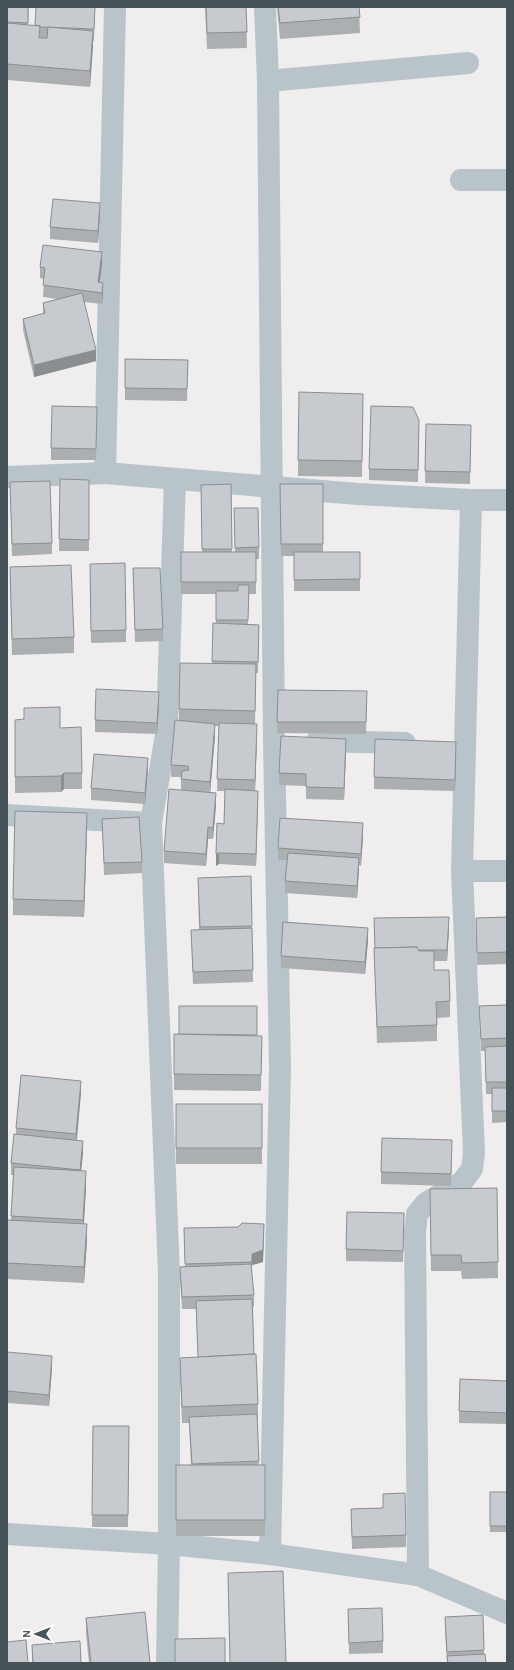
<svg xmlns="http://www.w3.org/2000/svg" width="514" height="1670" font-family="'Alegreya Sans',sans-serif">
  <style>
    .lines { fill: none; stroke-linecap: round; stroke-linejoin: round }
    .minor { stroke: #b8c4c9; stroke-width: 22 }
    .wall { fill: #abafb2 }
    .shaded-wall { fill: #8b8e91 }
    .building { fill: #c7cbcf; stroke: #8b8e91 }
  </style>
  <rect width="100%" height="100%" fill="#efeded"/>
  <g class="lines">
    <!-- minor -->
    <g class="minor">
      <polyline points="265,7 268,81 274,740 280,1067 270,1554"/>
      <polyline points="268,81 468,63"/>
      <polyline points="461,180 507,180"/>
      <polyline points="105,473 115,7"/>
      <polyline points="7,477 105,473 358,494 471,500 507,500"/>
      <polyline points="317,741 405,743"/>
      <polyline points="7,815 151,823 167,729 175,479"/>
      <polyline points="151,823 169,1274 169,1544 167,1663"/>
      <polyline points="462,871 507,871"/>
      <polyline points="7,1534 169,1544 270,1554 418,1575 507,1613"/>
      <polyline points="418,1575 415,1231 417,1214 426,1203 462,1182 472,1169 474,1153 462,871 471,500"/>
    </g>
  </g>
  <!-- wall -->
  <g class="wall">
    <polygon points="7,7 29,7 28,25 35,25 36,7 95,7 94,41 93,41 90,87 7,80"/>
    <polygon points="205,7 246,7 247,48 207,49"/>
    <polygon points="277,7 359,7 360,33 280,39"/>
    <polygon points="100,215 98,243 50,239 50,227"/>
    <polygon points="102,264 100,282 103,294 102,304 84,302 96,361 34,377 23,330 23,319 43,314 43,303 57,299 43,297 44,279 40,278 40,267"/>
    <polygon points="125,359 188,360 187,401 125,400"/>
    <polygon points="97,407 96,460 51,460 51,448"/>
    <polygon points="363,410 362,477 298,476 298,460"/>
    <polygon points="426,424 471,425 470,484 425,483"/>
    <polygon points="419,432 418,482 369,480 369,469"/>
    <polygon points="60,479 89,480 89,551 59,551"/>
    <polygon points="10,482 52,543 52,554 12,556"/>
    <polygon points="231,484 232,552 235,552 234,508 259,547 259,559 256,559 256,594 249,594 248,624 259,625 258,673 256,673 255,724 257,736 255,790 258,802 256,866 219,864 216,866 224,824 225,791 217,791 219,726 215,726 215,736 210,793 216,805 213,839 208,839 206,866 164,863 164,851 181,790 181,777 171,777 171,765 179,721 179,709 212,663 213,623 216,623 216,594 181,594 181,552 202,552 201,485"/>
    <polygon points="280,484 323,484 323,552 360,552 360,591 294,591 294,556 281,556"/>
    <polygon points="10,567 74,637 74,653 12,655 10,583"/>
    <polygon points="133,568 163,629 163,641 135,642"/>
    <polygon points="90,576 126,630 126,642 91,643"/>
    <polygon points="278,690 367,691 366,734 277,733"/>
    <polygon points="159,703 157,734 95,732 95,720"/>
    <polygon points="15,720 60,728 82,773 82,789 64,789 61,792 15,793"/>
    <polygon points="346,751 344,800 306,799 306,786 279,785 279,773"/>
    <polygon points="456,754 455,791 374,789 374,777"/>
    <polygon points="148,769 145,804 91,800 91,788"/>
    <polygon points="102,819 142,862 142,873 104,875"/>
    <polygon points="87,829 84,917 13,915 13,899"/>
    <polygon points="363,835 361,866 359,865 357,898 285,893 285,881 287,860 278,860 278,848"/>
    <polygon points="198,878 252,926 253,982 193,984 191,930 199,930"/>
    <polygon points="507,917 507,964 477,965 476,918"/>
    <polygon points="449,928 447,961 434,961 434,970 450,1001 450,1017 437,1018 437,1041 377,1043 374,948"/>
    <polygon points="368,940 365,974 281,968 281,956"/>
    <polygon points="507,1005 507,1122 492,1123 492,1094 486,1094 485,1051 481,1051 479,1006"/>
    <polygon points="174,1034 262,1036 261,1091 174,1090"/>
    <polygon points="81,1092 77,1140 83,1153 81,1171 86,1187 84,1224 87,1240 84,1283 7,1279 7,1220 11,1220 13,1175 11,1175 11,1163 16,1134 16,1128"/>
    <rect x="176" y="1104" width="86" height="60"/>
    <polygon points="452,1152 451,1186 381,1184 381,1172"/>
    <polygon points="497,1188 498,1278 462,1279 461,1271 431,1271 430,1189"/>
    <polygon points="404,1213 403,1262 346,1261 346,1249"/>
    <polygon points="184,1228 264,1236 263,1262 252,1265 252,1274 254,1295 254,1307 253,1307 254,1354 258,1404 258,1420 257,1420 259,1465 265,1465 265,1536 176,1536 176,1465 191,1465 189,1423 182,1423 180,1374 180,1358 198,1357 196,1309 182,1309 180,1278 180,1267 185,1266"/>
    <polygon points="7,1352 52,1368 49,1406 7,1403"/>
    <polygon points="507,1381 507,1424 459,1423 459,1411"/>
    <polygon points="93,1426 129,1426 128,1527 92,1527"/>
    <rect x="490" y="1492" width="17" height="40"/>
    <polygon points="383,1494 406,1535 406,1547 352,1549 351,1509 383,1508"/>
    <polygon points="228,1573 286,1663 230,1663"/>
    <polygon points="348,1609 383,1641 383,1653 349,1654"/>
    <polygon points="483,1615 484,1654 486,1663 447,1663 445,1629 445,1617"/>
    <polygon points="86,1618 150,1663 89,1663 86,1634"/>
    <polygon points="32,1645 81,1663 32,1663"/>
  </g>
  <!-- shaded-wall -->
  <g class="shaded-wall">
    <polygon points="93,31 93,47 90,87 90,71"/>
    <polygon points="100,203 100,215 98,243 98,231"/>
    <polygon points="102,252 102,264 98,294 98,282"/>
    <polygon points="103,283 103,294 102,304 102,293"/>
    <polygon points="96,350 96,361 34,377 34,365"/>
    <polygon points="159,692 159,703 157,734 157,723"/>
    <polygon points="215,724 215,736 210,794 210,782"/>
    <polygon points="257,724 257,736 255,792 255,780"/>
    <polygon points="346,739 346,751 344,800 344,788"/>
    <polygon points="456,742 456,754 455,791 455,780"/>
    <polygon points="148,758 148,769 145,804 145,793"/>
    <polygon points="64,773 64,789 61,792 61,776"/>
    <polygon points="258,791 258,802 256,866 256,854"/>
    <polygon points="216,793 216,805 213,839 213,828"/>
    <polygon points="87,813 87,829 84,917 84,901"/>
    <polygon points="363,823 363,835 361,866 361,854"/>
    <polygon points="208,827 208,839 206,866 206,854"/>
    <polygon points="219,853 219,864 216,866 216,854"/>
    <polygon points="359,858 359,870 357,898 357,886"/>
    <polygon points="449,917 449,928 447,961 447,950"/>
    <polygon points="368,928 368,940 365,974 365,962"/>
    <polygon points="81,1081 81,1092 76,1146 76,1134"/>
    <polygon points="83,1141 83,1153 80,1182 80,1170"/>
    <polygon points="86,1171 86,1187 83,1236 83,1220"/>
    <polygon points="87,1224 87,1240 84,1283 84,1267"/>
    <polygon points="264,1224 263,1262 252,1265 252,1254"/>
    <polygon points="52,1356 52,1368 49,1406 49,1395"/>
  </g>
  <!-- building -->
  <g class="building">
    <polygon points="7,7 28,7 28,23 7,22"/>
    <polygon points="36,7 95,7 94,29 40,27 40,26 35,25"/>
    <polygon points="206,7 246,7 247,32 207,33"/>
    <polygon points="278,7 359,7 360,17 280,23"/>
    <polygon points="7,23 40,26 39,38 47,38 48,27 93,31 90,71 7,64"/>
    <polygon points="53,199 100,203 98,231 50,227"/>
    <polygon points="43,245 102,252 98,282 103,283 102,293 43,285 45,268 40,267"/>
    <polygon points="82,293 96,350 34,365 23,319 45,313 43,303"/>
    <polygon points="125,359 188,360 187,389 125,388"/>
    <polygon points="299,392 363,394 362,461 298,460"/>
    <polygon points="52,406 97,407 96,449 51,448"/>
    <polygon points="371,406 413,407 419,420 418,470 369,469"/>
    <polygon points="426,424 471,425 470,472 425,471"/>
    <polygon points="60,479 89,480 89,540 59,539"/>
    <polygon points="50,481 52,543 12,544 10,482"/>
    <polygon points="231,484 232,549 202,549 201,485"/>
    <polygon points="280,484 323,484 323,544 281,544"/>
    <polygon points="234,508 258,508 259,547 235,548"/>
    <rect x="181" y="552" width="75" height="30"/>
    <polygon points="294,552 360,552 360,579 294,580"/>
    <polygon points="125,563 126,630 91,631 90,564"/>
    <polygon points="71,565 74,637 12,639 10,567"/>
    <polygon points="133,568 160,568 163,629 135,630"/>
    <polygon points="238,585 249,585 248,620 216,620 216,591 238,591"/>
    <polygon points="213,623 259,625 258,662 212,661"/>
    <polygon points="180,663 256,664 255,711 179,709"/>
    <polygon points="96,689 159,692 157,723 95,720"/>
    <polygon points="278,690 367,691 366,722 277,722"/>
    <polygon points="60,707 60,728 81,727 82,773 64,773 61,776 15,777 15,720 24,719 24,708"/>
    <polygon points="175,720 215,724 210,782 181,779 182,771 189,770 188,766 171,765"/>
    <polygon points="219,723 257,724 255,780 217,779"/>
    <polygon points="281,736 346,739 344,788 306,787 306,774 279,773"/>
    <polygon points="375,739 456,742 455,780 374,777"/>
    <polygon points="94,754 148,758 145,793 91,788"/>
    <polygon points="169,789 216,793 213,828 208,827 206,854 164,851"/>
    <polygon points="225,789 258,791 256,854 219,853 216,854 217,823 224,824"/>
    <polygon points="15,811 87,813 84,901 13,899"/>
    <polygon points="139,817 142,862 104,863 102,819"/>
    <polygon points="280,818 363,823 361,854 278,848"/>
    <polygon points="288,853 359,858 357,886 285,881"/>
    <polygon points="251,876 252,926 200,927 198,878"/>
    <polygon points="449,917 447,950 418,950 417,947 375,948 374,918"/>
    <polygon points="507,917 507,952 477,953 476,918"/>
    <polygon points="283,922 368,928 365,962 281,956"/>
    <polygon points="252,928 253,970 193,972 191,930"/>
    <polygon points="417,947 419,951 434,951 434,970 449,970 450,1001 436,1002 437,1025 377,1027 374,948"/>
    <polygon points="507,1005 507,1038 481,1039 479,1006"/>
    <polygon points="179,1006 257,1006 257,1035 179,1034"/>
    <polygon points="174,1034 262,1036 261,1075 174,1074"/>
    <polygon points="507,1046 507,1082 486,1082 485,1047"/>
    <polygon points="21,1075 81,1081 76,1134 16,1128"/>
    <rect x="492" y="1088" width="15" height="23"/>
    <rect x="176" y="1104" width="86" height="44"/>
    <polygon points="14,1134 83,1141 80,1170 11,1163"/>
    <polygon points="382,1138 452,1140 451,1174 381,1172"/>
    <polygon points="14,1167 86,1171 83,1220 11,1216"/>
    <polygon points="497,1188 498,1262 462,1263 461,1255 431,1255 430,1189"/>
    <polygon points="347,1212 404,1213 403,1251 346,1249"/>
    <polygon points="7,1220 87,1224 84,1267 7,1263"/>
    <polygon points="242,1223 264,1224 263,1250 252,1254 252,1262 185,1264 184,1228 238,1227"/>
    <polygon points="251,1264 254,1295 182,1297 180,1267"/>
    <polygon points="252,1299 254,1354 198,1357 196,1301"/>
    <polygon points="7,1352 52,1356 49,1395 7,1391"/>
    <polygon points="256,1354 258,1404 182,1407 180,1358"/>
    <polygon points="460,1379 507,1381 507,1413 459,1411"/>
    <polygon points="257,1414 259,1461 192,1464 189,1417"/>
    <polygon points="93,1426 129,1426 128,1515 92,1515"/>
    <rect x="176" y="1465" width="89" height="55"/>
    <rect x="490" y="1492" width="17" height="34"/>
    <polygon points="405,1493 406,1535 352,1537 351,1509 383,1508 383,1494"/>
    <polygon points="283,1571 286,1663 230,1663 228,1573"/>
    <polygon points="382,1608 383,1641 349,1643 348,1609"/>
    <polygon points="145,1612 150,1663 91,1663 86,1618"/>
    <polygon points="483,1615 484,1650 447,1652 445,1617"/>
    <polygon points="225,1638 225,1663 175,1663 175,1639"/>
    <polygon points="26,1640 28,1663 7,1663 7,1642"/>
    <polygon points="80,1641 81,1663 33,1663 32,1645"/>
    <polygon points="485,1654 486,1663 448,1663 447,1656"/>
  </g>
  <!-- border -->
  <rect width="514" height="1670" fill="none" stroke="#465359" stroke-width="16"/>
  <!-- north arrow -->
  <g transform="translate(36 1634) rotate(270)" stroke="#ffffff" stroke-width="3" paint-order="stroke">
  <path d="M0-3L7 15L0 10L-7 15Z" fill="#465359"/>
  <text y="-6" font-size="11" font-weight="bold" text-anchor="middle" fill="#465359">N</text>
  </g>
</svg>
